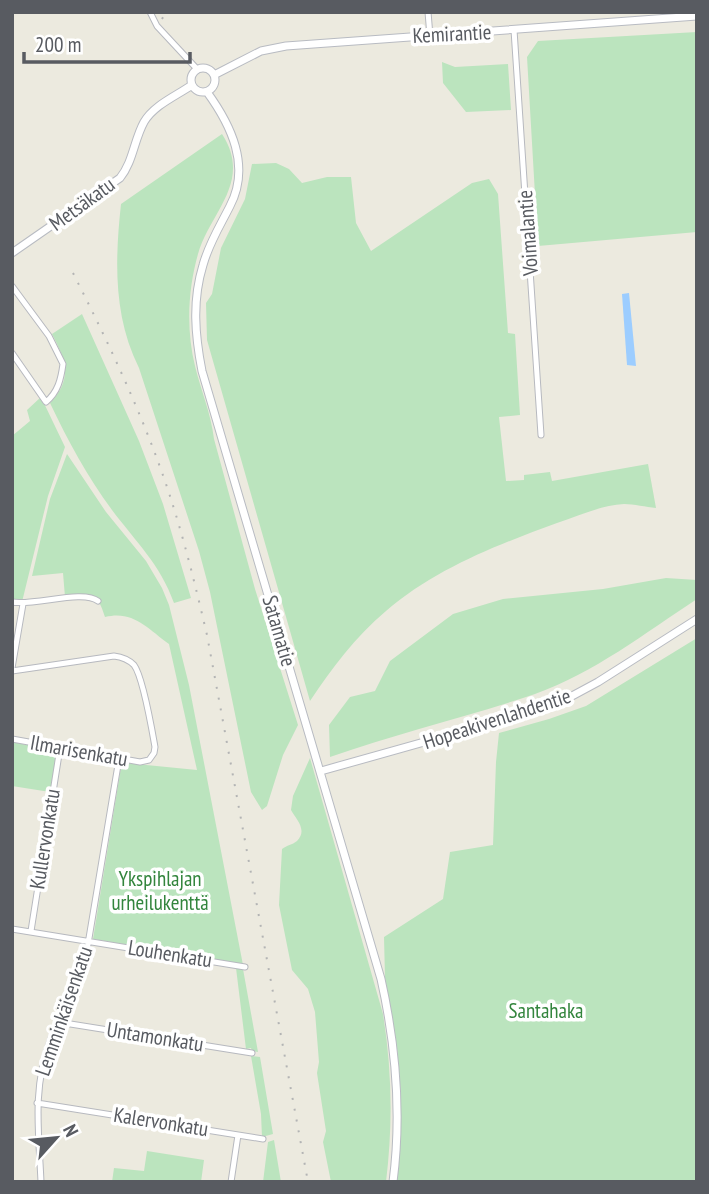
<svg xmlns="http://www.w3.org/2000/svg" width="709" height="1194" font-family="'PT Sans Narrow',sans-serif">
<style>
.green{fill:#bbe4be}
.water{fill:#9ccdff}
.lines{fill:none;stroke-linecap:round;stroke-linejoin:round}
.street-casing{stroke:#b7b9bf;stroke-width:7}
.secondary-casing{stroke:#b8bbc2;stroke-width:9}
.street{stroke:#fff;stroke-width:5}
.secondary{stroke:#fff;stroke-width:7}
.rail{stroke:#b3b4b4;stroke-width:2;stroke-dasharray:2 9;stroke-linecap:butt}
.labels{text-anchor:middle;stroke-width:7;stroke-linejoin:round;paint-order:stroke}
.street-label{font-size:21px;fill:#585b61;stroke:#fff}
.park-label{font-size:21px;fill:#33853d;stroke:#fff}
</style>
<rect width="100%" height="100%" fill="#eceadf"/>
<path class="green" d="M697,32V232L538,246L527,57L538,41Z
M442,62L455,67L508,64L511,110L466,112L443,83Z
M222,134C253,182 210,212 198,254C188,289 186,330 195,366C201,391 211,413 214,439L255,589L298,725L283,755L267,806L262,810L251,792L210,592L199,551L139,368C113,316 115,260 121,204Z
M276,163L289,169L302,183L327,177H351L356,223L371,251L472,183L489,179L498,194L508,333L515,334L520,415L499,417L506,481L524,480V475L550,472L552,481L648,464L656,508C646,507 634,504 624,504C601,505 579,516 557,523C497,545 435,569 386,611C355,637 332,668 310,701L207,340L206,303L212,294L221,248L245,199L252,164Z
M82,314L139,441L163,504L191,598L174,603C160,564 136,542 112,510C87,476 68,441 50,403C73,379 66,361 52,334Z
M41,397L65,447L48,496L22,602L12,600V436L30,421L27,410Z
M67,454L106,512L146,561L162,588L169,605L189,685L243,965L93,939L121,767L126,763L197,770L169,644C147,628 133,610 105,617C96,589 91,594 65,597L63,573L32,576L50,499Z
M666,578L697,580V599C645,633 594,673 535,694C467,717 398,733 330,757L329,725L350,697L375,691L390,661L453,614L503,599L603,589Z
M697,638V1182H396L400,1147L401,1095L397,1048L385,978L384,937L443,899L450,852L493,845L496,762L499,733L549,719L586,706Z
M12,742L57,751L50,792L12,786Z
M310,758L383,1014C392,1070 393,1125 386,1182H331L323,1142L326,1131L317,1073L319,1062L315,1012L308,989L292,970L279,905L282,849C287,845 292,845 297,841C308,830 296,819 291,810L293,796Z
M236,968L243,969L258,1052L252,1051L251,1048L246,1049Z
M251,1056L260,1057L273,1134L262,1137L261,1114Z
M274,1140L281,1182H263L268,1142Z
M147,1151L204,1160L201,1182H112L114,1168L144,1171Z"/>
<path class="water" d="M629,293L636,366L627,365L622,294Z"/>
<g class="lines">
<g class="street-casing">
<path id="street" d="M150,12L157,26L197,69
M428,12L430,36
M514,30L541,435
M12,286L49,336L63,364C61,379 58,392 46,402L12,353
M12,602C35,606 83,589 98,601
M12,668L23,604
M12,671L114,656C122,657 129,660 134,665C143,677 152,730 155,747L154,753L149,760L140,762L12,739
M12,929L245,967
M31,931L60,748
M58,1022L252,1053
M37,1103L263,1139
M41,1182C39,1134 32,1088 50,1041C61,1012 78,986 86,956L119,759
M231,1182L238,1135"/>
</g>
<g class="secondary-casing">
<path id="secondary" d="M191 80a12 12 0 1 1 24 0a12 12 0 1 1-24 0Z
M214,75L261,51L286,46L697,16
M207,92C231,125 251,166 230,206C220,226 209,243 203,265C192,301 195,335 202,371L381,979C396,1046 402,1113 393,1182
M12,253L120,178C133,162 134,140 144,122C154,105 176,96 192,85
M321,771L506,719L572,696L598,682L697,619"/>
</g>
<use href="#street" class="street"/>
<use href="#secondary" class="secondary"/>
<path class="rail" d="M162,19L166,12
M73,273C108,342 141,411 166,484C183,534 195,584 207,635L308,1182"/>
</g>
<g class="labels">
<g class="street-label">
<text transform="translate(452 34) rotate(-3)" y="7">Kemirantie</text>
<text transform="translate(82 204) rotate(-36)" y="7">Metsäkatu</text>
<text transform="translate(528 233) rotate(-94)" y="7">Voimalantie</text>
<text transform="translate(279 631) rotate(74)" y="7">Satamatie</text>
<text transform="translate(497 719) rotate(-18)" y="7">Hopeakivenlahdentie</text>
<text transform="translate(79 751) rotate(10)" y="7">Ilmarisenkatu</text>
<text transform="translate(45 839) rotate(-81)" y="7">Kullervonkatu</text>
<text transform="translate(170 954) rotate(9)" y="7">Louhenkatu</text>
<text transform="translate(64 1011) rotate(-71)" y="7">Lemminkäisenkatu</text>
<text transform="translate(155 1037) rotate(9)" y="7">Untamonkatu</text>
<text transform="translate(161 1122) rotate(9)" y="7">Kalervonkatu</text>
</g>
<g class="park-label">
<text x="160" y="886">Ykspihlajan<tspan x="160" dy="24">urheilukenttä</tspan></text>
<text x="546" y="1018">Santahaka</text>
</g>
</g>
<rect width="709" height="1194" fill="none" stroke="#585b61" stroke-width="28"/>
<g transform="translate(56 1138) rotate(63)" stroke="#ffffff" stroke-width="5" paint-order="stroke">
<path d="M0-5L12 26L0 18L-12 26Z" fill="#585b61"/>
<text y="-10" font-size="19" font-weight="bold" text-anchor="middle" fill="#585b61">N</text>
</g>
<path d="M24 52v10h166v-10" fill="none" stroke="#585b61" stroke-width="3.5"/>
<text x="35" y="52" font-size="21" fill="#585b61" stroke="#ffffff" stroke-width="5" paint-order="stroke">200 m</text>
</svg>
